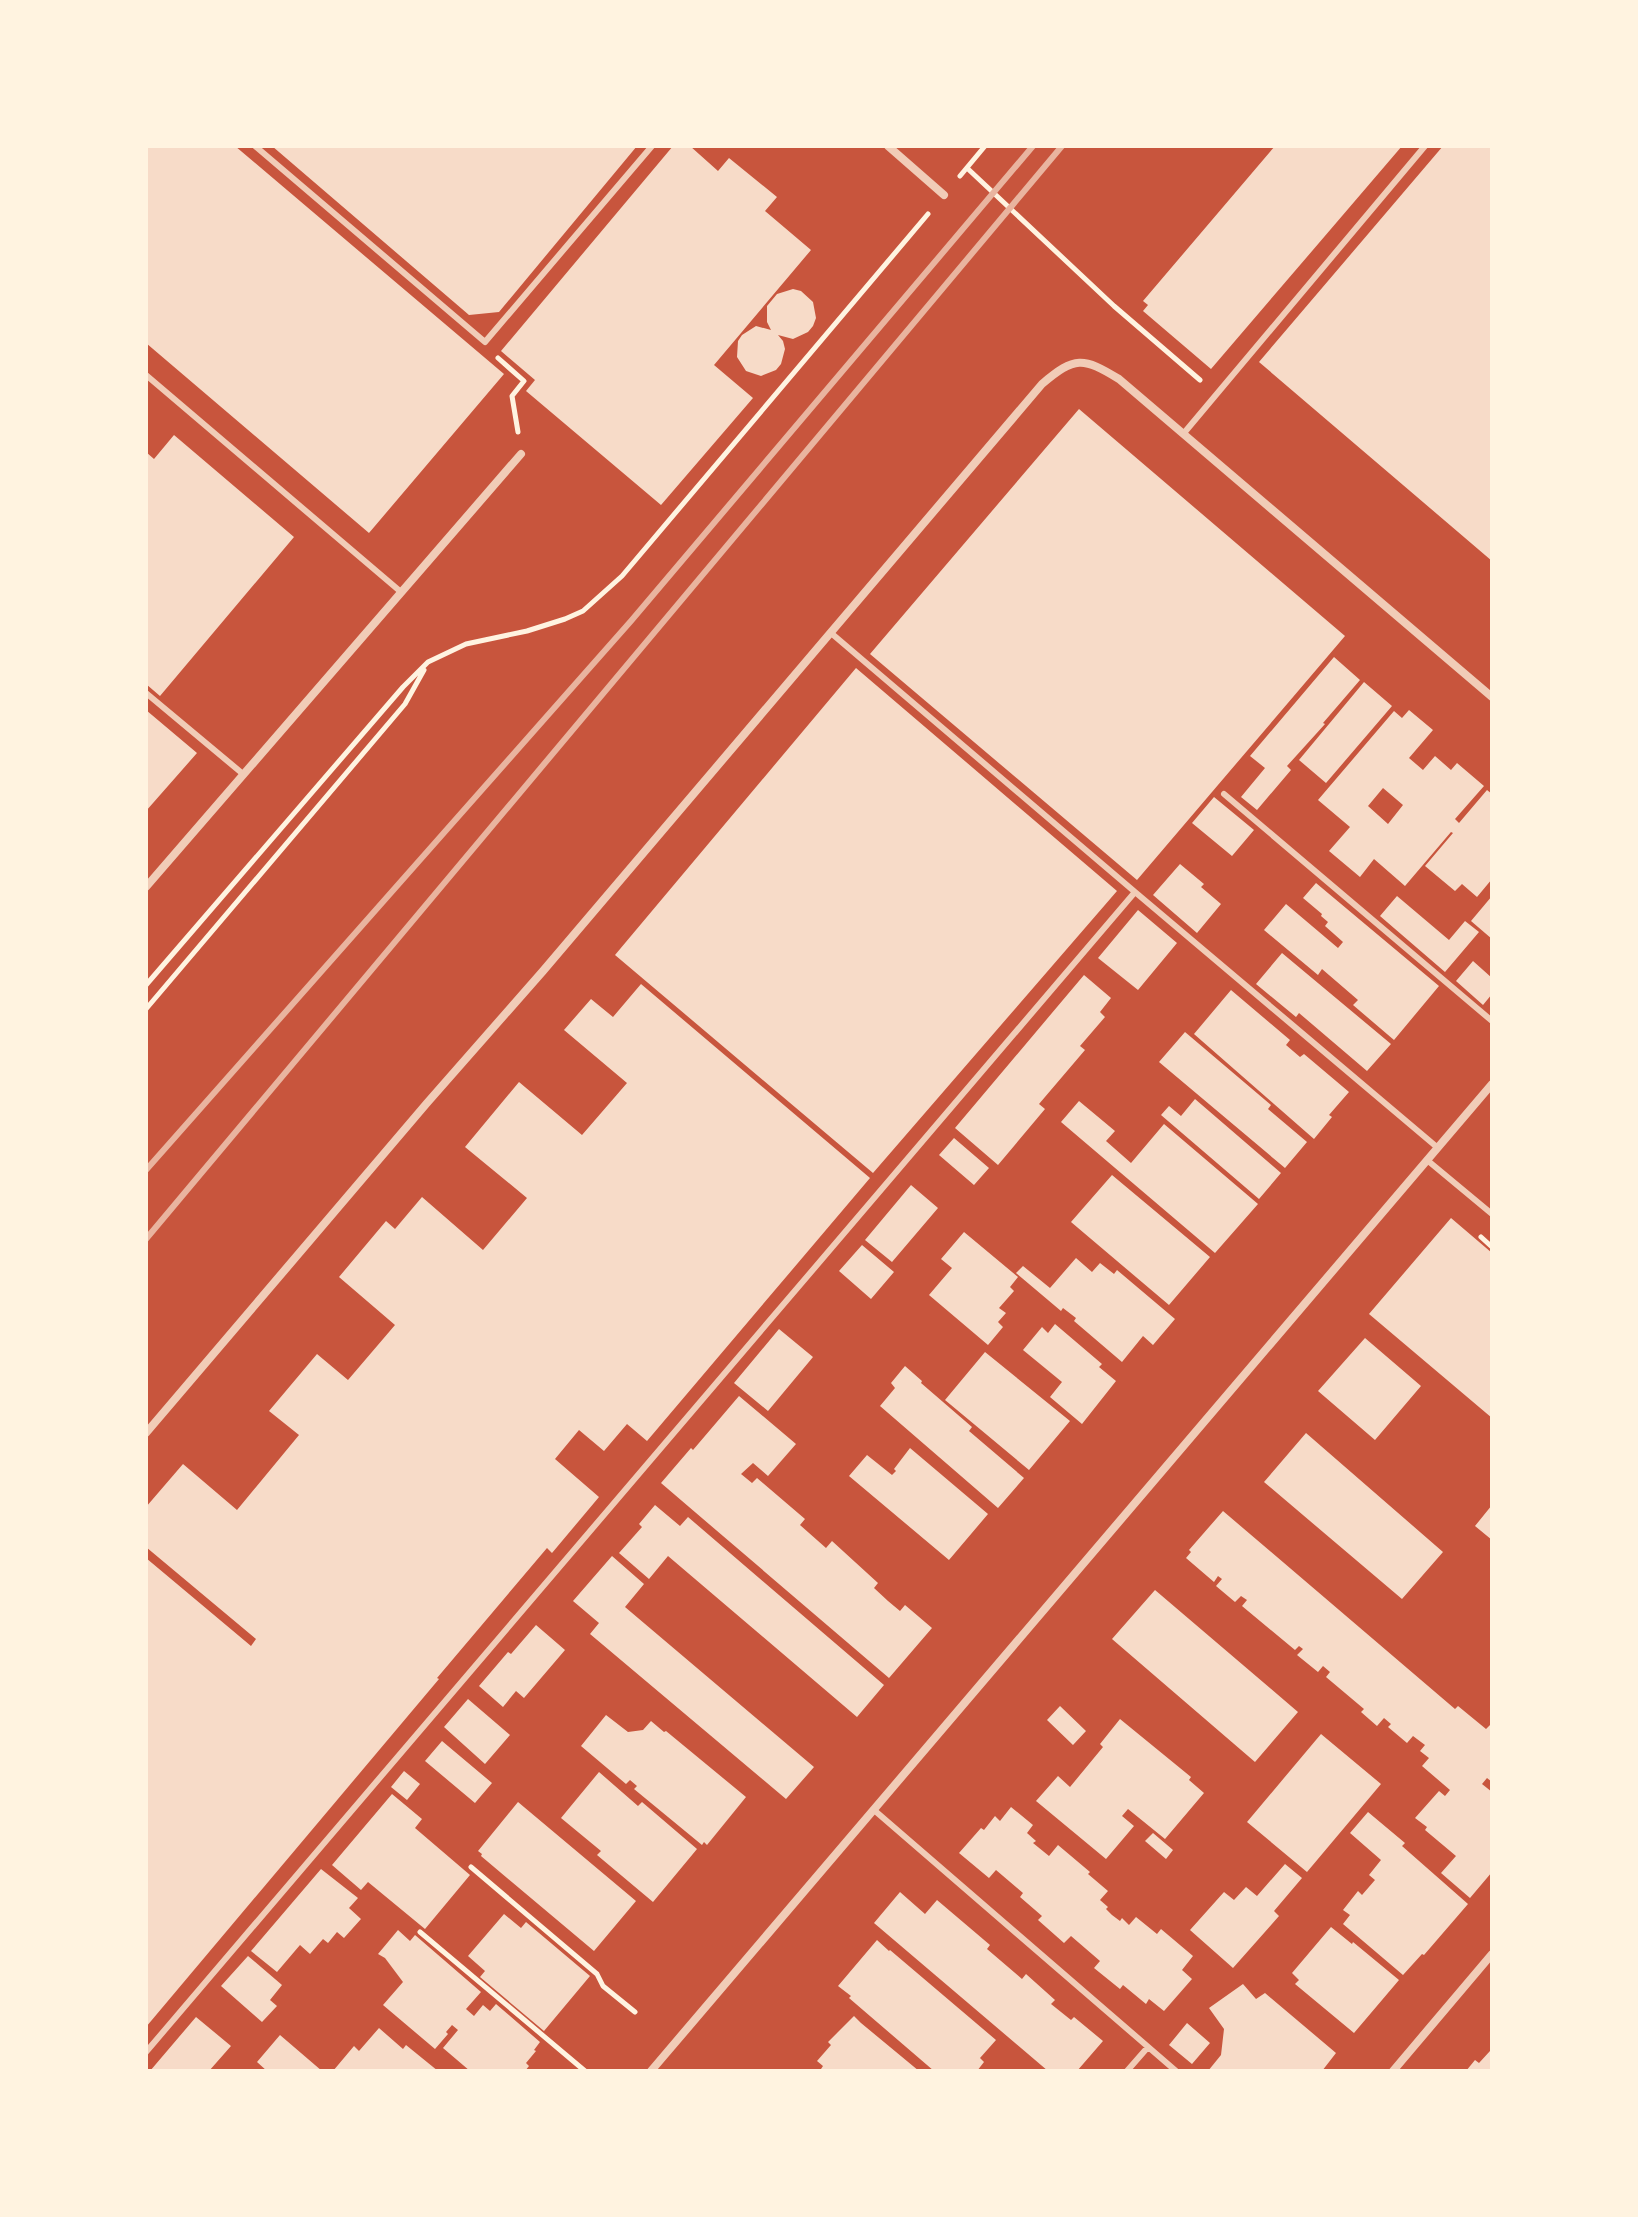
<svg xmlns="http://www.w3.org/2000/svg" width="1638" height="2217" font-family="'DejaVu Sans',sans-serif">
<style>
.building{fill:#f7dbc8;fill-rule:evenodd}
.lines{fill:none;stroke-linecap:round;stroke-linejoin:round}
.path{stroke:#fff3e0;stroke-width:5}
.service{stroke:#f1ccb7;stroke-width:6}
.minor{stroke:#f1ccb7;stroke-width:8}
.rail{stroke:#e9b49f;stroke-width:6}
</style>
<rect width="100%" height="100%" fill="#c8553d"/>
<path class="building" d="M146,146H235L504,374L369,533L146,343Z
M272,146H637L499,312L469,315Z
M673,146H690L718,171L729,158L777,197L765,211L811,250L714,365L753,398L661,505L526,391L535,380L501,351Z
M1275,146H1402L1211,369L1143,311L1148,305L1143,301Z
M1443,146H1492V561L1259,362Z
M793,289L801,291L813,302L816,318L813,326L808,332L793,339L778,335L783,341L785,349L781,364L776,370L761,376L746,371L737,357L738,341L742,335L756,326L771,330L767,322V306L777,294Z
M1079,409L1345,636L1137,880L870,654Z
M174,435L294,537L160,696L146,684V452L154,459Z
M1334,657L1360,680L1323,723L1325,724L1287,766L1291,770L1257,810L1241,797L1265,768L1250,756Z
M856,668L1117,891L873,1173L615,955Z
M1364,682L1392,706L1326,783L1299,760Z
M146,710L197,753L146,811Z
M1409,710L1433,730L1409,758L1423,770L1435,756L1451,770L1457,763L1484,786L1455,819L1459,823L1487,790L1492,794V879L1477,897L1462,884L1455,891L1425,866L1453,833L1451,832L1405,886L1374,859L1360,877L1329,851L1350,827L1318,800L1394,711L1402,718ZM1383,788L1403,805L1388,824L1368,806Z
M1214,797L1254,830L1232,856L1192,823Z
M1180,864L1204,884L1201,887L1221,904L1197,933L1153,895Z
M1316,883L1439,986L1394,1040L1353,1005L1358,1000L1322,969L1318,975L1264,930L1286,904L1338,948L1343,942L1325,926L1328,922L1321,916L1322,914L1303,898Z
M1397,896L1449,940L1465,921L1479,932L1445,972L1380,916Z
M1492,896V939L1471,921Z
M1138,910L1177,943L1138,990L1098,958Z
M1282,953L1391,1044L1367,1071L1299,1013L1296,1017L1256,984Z
M1473,961L1492,978V994L1483,1005L1456,981Z
M1084,975L1111,998L1100,1012L1105,1017L1080,1046L1085,1050L1039,1104L1045,1109L998,1165L955,1128Z
M641,984L870,1178L647,1441L627,1424L604,1451L579,1430L555,1459L599,1497L552,1553L547,1548L437,1678L439,1679L146,2027V1558L251,1646L256,1639L146,1547V1507L183,1464L237,1510L299,1435L269,1411L317,1354L348,1380L395,1325L339,1277L386,1221L395,1229L422,1197L483,1250L527,1198L465,1147L519,1082L582,1135L627,1083L564,1030L591,999L613,1017Z
M1231,990L1290,1040L1286,1045L1300,1057L1304,1054L1349,1092L1329,1115L1332,1117L1314,1139L1194,1034Z
M1185,1032L1271,1105L1268,1109L1307,1142L1285,1168L1159,1062Z
M1195,1099L1281,1173L1259,1199L1161,1115L1169,1106L1181,1116Z
M1079,1101L1115,1131L1106,1141L1131,1163L1164,1124L1258,1204L1215,1253L1061,1122Z
M954,1138L989,1168L974,1185L939,1155Z
M1112,1175L1210,1257L1169,1305L1071,1222Z
M911,1185L938,1208L892,1262L865,1240Z
M1451,1218L1492,1253V1418L1369,1314Z
M964,1232L1018,1277L1010,1287L1014,1291L999,1308L1006,1313L998,1322L1003,1327L988,1345L929,1295L952,1268L941,1259Z
M862,1245L894,1272L871,1299L839,1271Z
M1076,1258L1092,1272L1100,1263L1114,1274L1117,1270L1175,1319L1153,1345L1143,1336L1122,1362L1074,1321L1076,1318L1063,1308L1061,1311L1016,1273L1023,1266L1050,1288Z
M1055,1324L1102,1364L1099,1367L1116,1381L1082,1424L1050,1397L1062,1382L1023,1350L1042,1327L1048,1333Z
M779,1329L813,1357L768,1411L734,1383Z
M1365,1338L1421,1386L1375,1440L1318,1391Z
M985,1352L1070,1421L1029,1470L945,1400Z
M905,1366L922,1381L921,1383L972,1427L969,1431L1024,1478L998,1508L880,1406L895,1388L891,1383Z
M739,1396L796,1444L768,1476L753,1463L741,1474L752,1483L757,1478L805,1519L800,1525L826,1548L832,1541L878,1583L874,1588L888,1601L900,1611L905,1605L932,1628L889,1678L661,1483L691,1448L693,1450Z
M1306,1433L1443,1552L1402,1599L1264,1482Z
M910,1448L988,1514L949,1560L849,1476L867,1455L892,1475L896,1471L894,1469Z
M655,1505L680,1526L688,1517L884,1685L857,1717L668,1556L649,1579L619,1553L642,1527L639,1524Z
M1492,1505V1540L1475,1526Z
M1223,1511L1455,1709L1458,1706L1486,1729L1492,1723V1782L1487,1778L1482,1784L1492,1792V1868L1490,1871L1492,1872L1470,1898L1441,1873L1456,1856L1425,1830L1427,1827L1415,1818L1439,1791L1445,1796L1450,1790L1422,1766L1429,1758L1420,1751L1425,1745L1413,1736L1407,1743L1388,1727L1391,1724L1384,1718L1377,1726L1361,1712L1364,1709L1326,1677L1330,1672L1323,1666L1318,1672L1297,1655L1303,1649L1299,1646L1295,1650L1242,1606L1247,1600L1241,1596L1235,1602L1216,1586L1222,1579L1218,1576L1214,1582L1186,1558L1191,1552L1189,1550Z
M612,1556L644,1584L625,1607L814,1767L786,1799L590,1634L599,1623L573,1601Z
M1155,1590L1298,1712L1255,1762L1112,1639Z
M536,1625L565,1650L524,1698L516,1691L503,1707L479,1686L508,1652L511,1654Z
M468,1699L510,1735L485,1764L444,1727Z
M1060,1706L1086,1731L1073,1745L1047,1720Z
M606,1715L628,1732L643,1730L651,1721L664,1732L666,1731L746,1797L707,1845L704,1842L702,1845L634,1789L637,1786L630,1780L626,1784L581,1746Z
M1120,1719L1191,1777L1189,1780L1204,1793L1165,1839L1128,1809L1122,1816L1134,1826L1106,1859L1036,1801L1058,1776L1070,1787L1103,1747L1100,1744Z
M1321,1734L1381,1784L1307,1872L1247,1822Z
M442,1741L492,1783L475,1803L425,1761Z
M404,1771L420,1784L407,1800L391,1787Z
M599,1772L638,1806L642,1802L697,1849L653,1902L597,1855L601,1851L561,1818Z
M392,1794L422,1819L415,1828L470,1875L425,1929L368,1882L361,1890L332,1865Z
M518,1802L636,1901L594,1951L481,1856L482,1854L478,1851Z
M1011,1807L1033,1825L1027,1833L1036,1841L1033,1843L1049,1856L1058,1845L1090,1872L1088,1874L1108,1891L1100,1900L1108,1907L1106,1909L1112,1915L1120,1921L1122,1918L1129,1925L1136,1917L1157,1934L1161,1929L1193,1956L1182,1970L1192,1979L1164,2011L1149,1999L1146,2004L1123,1985L1120,1989L1094,1968L1100,1961L1071,1936L1064,1943L1038,1920L1042,1916L1020,1897L1023,1893L996,1870L989,1878L959,1853L981,1828L984,1830L995,1816L1000,1821Z
M1368,1812L1405,1843L1402,1846L1468,1904L1424,1955L1422,1954L1403,1975L1343,1924L1350,1915L1343,1910L1358,1891L1362,1895L1375,1880L1369,1875L1381,1860L1350,1833Z
M1153,1833L1173,1850L1166,1859L1145,1841Z
M1285,1864L1302,1878L1274,1911L1279,1916L1233,1968L1190,1930L1224,1892L1234,1900L1246,1887L1257,1896Z
M321,1869L358,1898L349,1908L361,1919L344,1938L337,1932L328,1943L323,1939L310,1954L300,1945L277,1972L251,1951Z
M900,1892L925,1914L937,1900L990,1945L987,1949L1022,1979L1026,1974L1055,2000L1051,2004L1071,2020L1074,2017L1103,2041L1077,2071H1048L874,1923Z
M504,1914L521,1928L526,1922L590,1976L544,2031L480,1977L485,1971L468,1956Z
M1331,1927L1352,1944L1353,1942L1399,1980L1354,2033L1295,1984L1299,1980L1292,1973Z
M398,1930L410,1941L415,1935L481,1992L466,2009L474,2016L483,2005L490,2011L496,2004L540,2042L534,2050L536,2051L526,2063L529,2066L525,2071H470L443,2048L458,2030L452,2025L446,2032L448,2034L435,2049L383,2005L403,1982L385,1958L378,1954Z
M877,1940L889,1951L890,1950L996,2040L980,2058L984,2062L977,2071H934L849,1998L851,1996L838,1986Z
M248,1956L282,1985L270,2000L277,2006L262,2022L221,1986Z
M1243,1984L1256,1999L1265,1993L1336,2053L1322,2071H1208L1221,2055L1224,2029L1209,2008Z
M854,2016L861,2023L919,2071H824L821,2069L823,2066L817,2061L831,2045L828,2042Z
M196,2017L231,2046L209,2071H150Z
M1187,2023L1210,2043L1192,2064L1169,2045Z
M379,2028L403,2049L406,2045L438,2071H333L354,2046L359,2051Z
M280,2035L322,2071H267L257,2062Z
M1490,2051L1492,2053V2071H1466L1475,2060L1479,2063Z"/>
<g class="lines">
<path class="path" d="M967,168L1114,306L1200,380
M960,176L985,146
M498,358L524,381L512,396L518,432
M146,985L403,687L428,662L466,644L527,631L565,619L583,611L622,576L928,214
M146,1009L405,704L424,670
M1481,1237L1492,1247
M471,1867L597,1974L603,1986L635,2012
M420,1932L585,2071"/>
<path class="service" d="M255,146L485,342L652,146
M146,375L401,592
M1184,433L1425,146
M831,633L1135,892
M146,693L243,774
M1224,794L1492,1021
M1427,1160L1492,1214
M874,1810L1176,2071
M146,2052L1135,892L1438,1148
M1127,2071L1148,2047"/>
<path class="minor" d="M888,146L944,195
M146,887L521,454
M146,1433L427,1103L543,971L1042,384C1075,356 1083,357 1119,379L1492,697
M651,2071L1492,1084
M1393,2071L1492,1954"/>
<path class="rail" d="M146,1170L631,621L1033,146
M146,1239L1062,146"/>
</g>
<rect width="1638" height="2217" fill="none" stroke="#fff3e0" stroke-width="296"/>
</svg>
